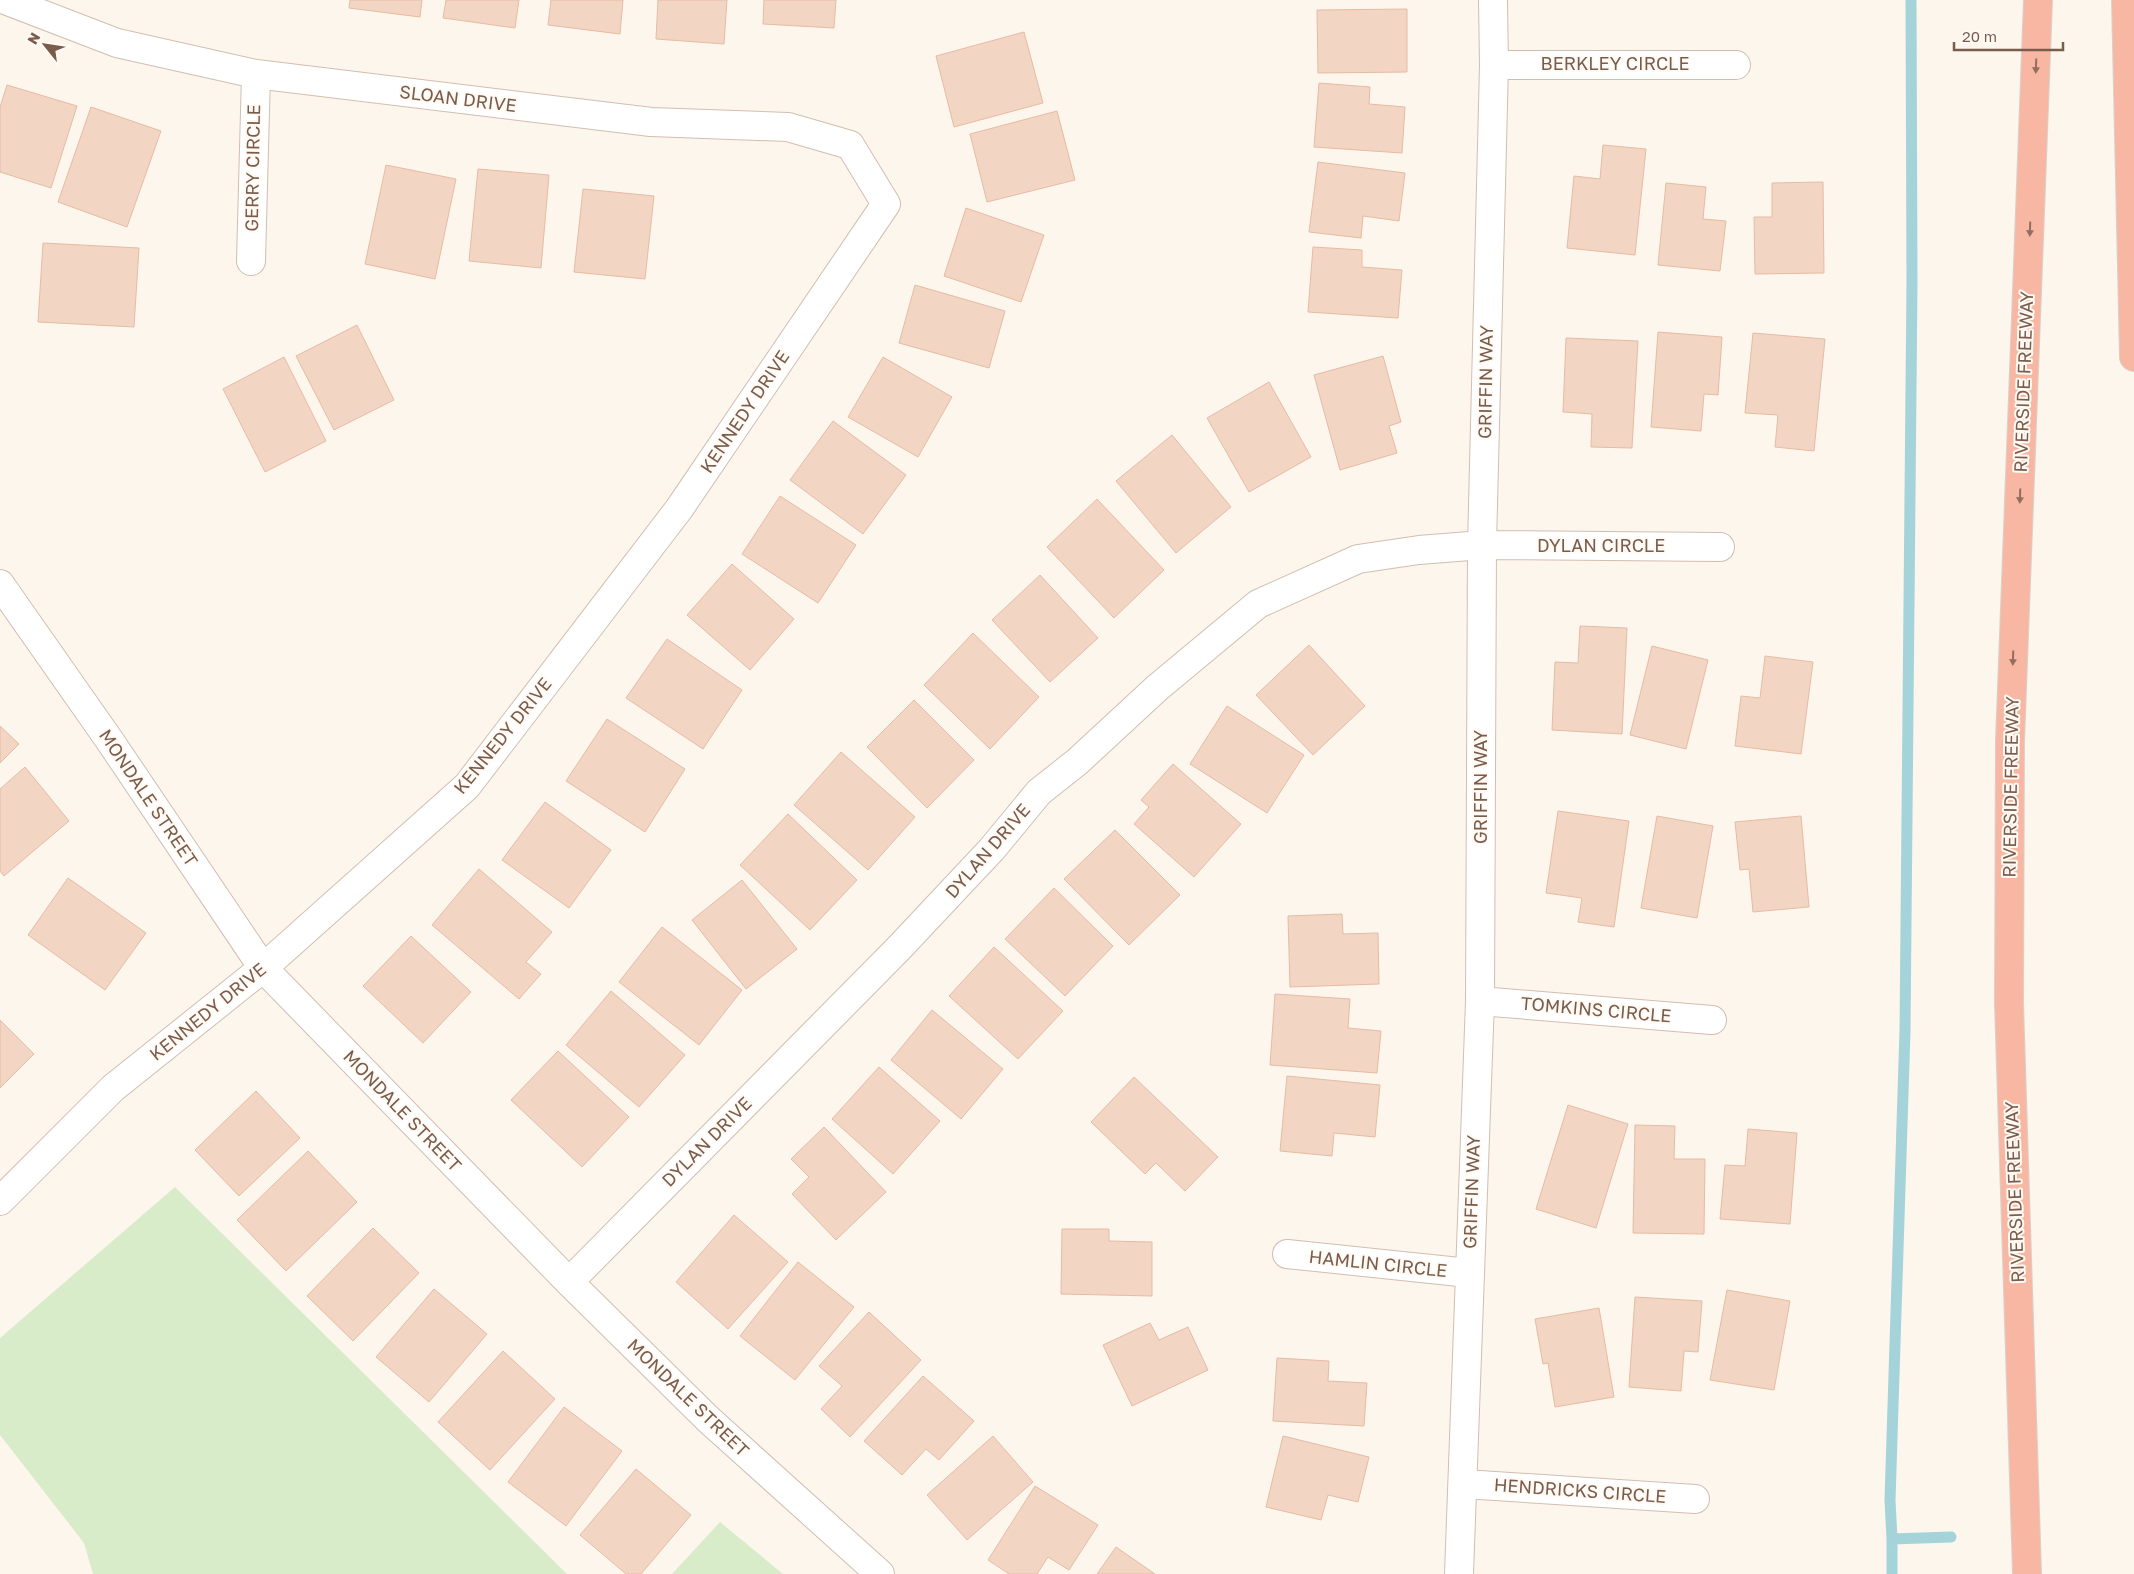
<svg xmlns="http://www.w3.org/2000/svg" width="2134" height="1574" font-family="'Golos Text',sans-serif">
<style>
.green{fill:#d8ecc9}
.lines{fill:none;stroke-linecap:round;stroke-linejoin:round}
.stream{stroke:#a5d3da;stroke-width:11}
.building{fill:#f3d5c3;stroke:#e6bba3}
.minor-casing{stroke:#d1beb0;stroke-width:30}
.highway-casing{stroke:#dad1cd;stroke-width:30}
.minor{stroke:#fff;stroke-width:28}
.highway{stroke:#f7b7a3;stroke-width:28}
.oneway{fill:#936e5e}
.labels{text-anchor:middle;stroke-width:4;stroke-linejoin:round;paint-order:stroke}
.street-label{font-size:18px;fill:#7a5c4d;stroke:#fffaf3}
</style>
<rect width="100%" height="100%" fill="#fdf6ec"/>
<path class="green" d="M175,1187L567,1574H93L84,1543L0,1435V1338Z
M720,1522L783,1574H672Z"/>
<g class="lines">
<path class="stream" d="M1911,0L1912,282L1905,1031L1890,1500L1892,1539L1951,1537
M1892,1539V1574"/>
</g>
<path class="building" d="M350,0H422L420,17L349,8Z
M446,0H519L515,28L443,18Z
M551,0H623L620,34L548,25Z
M658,0H727L724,44L656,39Z
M764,0H836L834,28L763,24Z
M1407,9V72L1318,73L1317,10Z
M1024,32L1043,103L954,127L936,56Z
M1319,83L1370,87L1369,104L1405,107L1402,153L1314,147Z
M7,85L77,106L51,188L0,172V107Z
M91,107L161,131L127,227L58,202Z
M1057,111L1075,180L987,202L970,134Z
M1603,145L1646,149L1635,255L1567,248L1574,176L1600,179Z
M1318,162L1405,173L1399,221L1363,216L1361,238L1309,232Z
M386,165L456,179L435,279L365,264Z
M478,169L549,175L541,268L469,261Z
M1823,182L1824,273L1755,274L1754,217H1772V183Z
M1666,183L1706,187L1703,219L1726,221L1720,271L1658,265Z
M583,189L654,196L645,279L574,272Z
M966,208L1044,235L1021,302L944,276Z
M43,243L139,248L134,327L38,322Z
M1313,247L1362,250V267L1402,270L1398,318L1308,312Z
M915,285L1005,311L989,368L899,343Z
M357,325L394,400L334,430L296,356Z
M1658,332L1722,337L1718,395L1704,394L1701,431L1651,427Z
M1753,333L1825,339L1814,451L1775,447L1778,415L1745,413Z
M1566,338L1638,341L1632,448L1591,447L1592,414L1563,412Z
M1383,356L1401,422L1389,426L1397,453L1340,470L1314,375Z
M284,357L326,441L265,472L223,389Z
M883,357L952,397L918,457L848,417Z
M1269,382L1311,457L1249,492L1207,418Z
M833,421L906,475L863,534L790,480Z
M1172,435L1231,507L1176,553L1116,481Z
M780,496L856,545L818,603L742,554Z
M1097,499L1164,570L1114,618L1047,547Z
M732,564L794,619L750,670L687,615Z
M1040,575L1098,638L1050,682L992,620Z
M1580,626L1627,628L1622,734L1552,730L1555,662L1578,663Z
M973,633L1039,697L990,749L924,685Z
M667,639L742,690L703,749L626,698Z
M1309,645L1365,706L1313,755L1256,695Z
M1652,646L1708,660L1686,749L1630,735Z
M1765,656L1813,662L1801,754L1735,746L1741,696L1760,698Z
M914,700L974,760L927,808L867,747Z
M1227,706L1304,755L1267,813L1190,764Z
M607,719L685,769L645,832L566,781Z
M0,726L19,744L0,763Z
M841,752L915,817L868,870L794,805Z
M1173,764L1241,824L1194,877L1134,824L1149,807L1141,800Z
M25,767L69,821L4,876L0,871V789Z
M545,802L611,850L569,908L502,860Z
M1558,811L1629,821L1614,927L1578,922L1582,898L1546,893Z
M788,814L857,880L810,930L740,865Z
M1657,816L1713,826L1697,918L1641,908Z
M1801,816L1809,907L1753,912L1749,869L1740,870L1735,822Z
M1115,830L1180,895L1129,945L1064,879Z
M479,869L552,932L526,962L541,974L519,999L432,925Z
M68,878L146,933L105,990L28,935Z
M742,880L797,949L746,989L692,920Z
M1054,888L1113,946L1065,996L1005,939Z
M1342,914L1343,934L1378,933L1379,984L1290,987L1288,916Z
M662,927L742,990L699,1045L619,982Z
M411,936L471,992L423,1043L363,986Z
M994,947L1063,1011L1018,1059L949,996Z
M611,991L685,1055L639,1107L566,1045Z
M1275,994L1350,999L1348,1028L1381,1031L1377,1073L1270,1065Z
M932,1010L1003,1069L961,1119L891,1060Z
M0,1020L34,1054L0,1088Z
M558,1051L629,1117L582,1167L511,1100Z
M879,1067L940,1121L893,1174L832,1119Z
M1287,1076L1380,1085L1375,1137L1334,1133L1332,1156L1280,1151Z
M1134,1077L1218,1157L1185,1191L1156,1163L1145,1174L1091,1122Z
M256,1091L300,1138L239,1196L195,1150Z
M1568,1105L1628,1124L1596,1228L1536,1209Z
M1635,1125L1675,1126L1674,1159H1705L1704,1234L1633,1233Z
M824,1127L886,1192L836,1240L792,1194L809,1177L791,1159Z
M1748,1129L1797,1133L1790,1224L1720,1219L1725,1165L1745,1166Z
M308,1151L357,1202L286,1271L237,1220Z
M734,1215L788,1262L728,1329L676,1282Z
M373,1228L419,1273L353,1341L307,1296Z
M1062,1229H1109V1241L1152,1242V1296L1061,1294Z
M798,1262L854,1307L795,1380L740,1336Z
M434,1289L487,1334L429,1402L376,1357Z
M1727,1290L1790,1301L1774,1390L1710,1380Z
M1635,1297L1702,1301L1698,1352L1684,1351L1681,1391L1629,1387Z
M1599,1308L1614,1397L1555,1407L1548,1363L1543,1364L1535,1319Z
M869,1312L921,1360L850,1437L821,1409L842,1386L819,1366Z
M1150,1323L1159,1340L1188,1327L1208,1370L1132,1406L1103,1345Z
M503,1351L555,1399L490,1470L438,1422Z
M1277,1358L1329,1361L1328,1381L1367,1383L1364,1426L1273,1421Z
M923,1376L974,1421L939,1460L926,1449L902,1475L864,1441Z
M564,1407L622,1451L566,1526L508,1482Z
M993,1436L1033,1482L967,1540L927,1495Z
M1283,1436L1369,1457L1358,1502L1328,1495L1321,1520L1266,1507Z
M636,1469L691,1515L641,1574H626L580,1535Z
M1035,1486L1098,1525L1069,1570L1048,1557L1037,1574H1009L988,1560Z
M1116,1547L1155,1574H1097Z"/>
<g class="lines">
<g class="minor-casing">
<path id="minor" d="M1494,65H1736
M251,261L256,74
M0,584L110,741L263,968L569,1282L709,1420L880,1574
M1480,1001L1712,1020
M0,1201L113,1088L263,968L467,786L679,509L886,204L850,145L788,127L651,122L256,74L117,43L5,0
M1287,1254L1469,1273
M569,1282L899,948L992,849L1039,792L1077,762L1157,688L1258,604L1358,559L1419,550L1482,545L1720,547
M1464,1484L1695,1499
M1459,1574L1480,1001L1482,545L1494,65L1493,0"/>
</g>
<g class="highway-casing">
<path id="highway" d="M2126,0L2134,357
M2027,1574L2009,1003L2010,741L2038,0"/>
</g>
<use href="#minor" class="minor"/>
<use href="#highway" class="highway"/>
</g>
<defs><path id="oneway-solid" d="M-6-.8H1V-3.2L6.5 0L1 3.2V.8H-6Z" transform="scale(1.25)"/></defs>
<g class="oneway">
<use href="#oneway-solid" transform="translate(2036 66) rotate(92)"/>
<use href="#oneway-solid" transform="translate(2030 229) rotate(92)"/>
<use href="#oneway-solid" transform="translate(2020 496) rotate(92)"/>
<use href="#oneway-solid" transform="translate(2013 658) rotate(92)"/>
</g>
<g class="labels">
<g class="street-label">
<text x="1615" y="70">BERKLEY CIRCLE</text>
<text transform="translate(458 99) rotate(7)" y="6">SLOAN DRIVE</text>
<text transform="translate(253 168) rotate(-89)" y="6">GERRY CIRCLE</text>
<text transform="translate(1486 382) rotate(-89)" y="6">GRIFFIN WAY</text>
<text transform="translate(2024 382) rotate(-88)" y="6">RIVERSIDE FREEWAY</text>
<text transform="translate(745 412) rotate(-56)" y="6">KENNEDY DRIVE</text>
<text x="1601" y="552">DYLAN CIRCLE</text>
<text transform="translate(503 736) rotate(-51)" y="6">KENNEDY DRIVE</text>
<text transform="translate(1481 787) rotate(-90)" y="6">GRIFFIN WAY</text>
<text transform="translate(2011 787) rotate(-89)" y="6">RIVERSIDE FREEWAY</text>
<text transform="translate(148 798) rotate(56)" y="6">MONDALE STREET</text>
<text transform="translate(988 851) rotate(-49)" y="6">DYLAN DRIVE</text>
<text transform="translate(1596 1010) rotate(5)" y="6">TOMKINS CIRCLE</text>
<text transform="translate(208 1012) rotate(-39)" y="6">KENNEDY DRIVE</text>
<text transform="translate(402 1111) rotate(46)" y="6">MONDALE STREET</text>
<text transform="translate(707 1142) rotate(-45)" y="6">DYLAN DRIVE</text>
<text transform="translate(1472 1192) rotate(-88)" y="6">GRIFFIN WAY</text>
<text transform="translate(2015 1192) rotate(-92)" y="6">RIVERSIDE FREEWAY</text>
<text transform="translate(1378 1264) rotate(6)" y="6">HAMLIN CIRCLE</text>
<text transform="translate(688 1398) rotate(44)" y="6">MONDALE STREET</text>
<text transform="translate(1580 1491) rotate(4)" y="6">HENDRICKS CIRCLE</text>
</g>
</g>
<g transform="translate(45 45) rotate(300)" stroke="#fffaf3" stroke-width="4" paint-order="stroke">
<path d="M0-4L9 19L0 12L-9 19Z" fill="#7a5c4d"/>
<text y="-8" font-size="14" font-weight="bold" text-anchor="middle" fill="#7a5c4d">N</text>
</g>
<path d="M1954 42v8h109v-8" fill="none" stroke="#7a5c4d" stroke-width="2.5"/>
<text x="1962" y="42" font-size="15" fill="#7a5c4d" stroke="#fffaf3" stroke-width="4" paint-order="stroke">20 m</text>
</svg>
